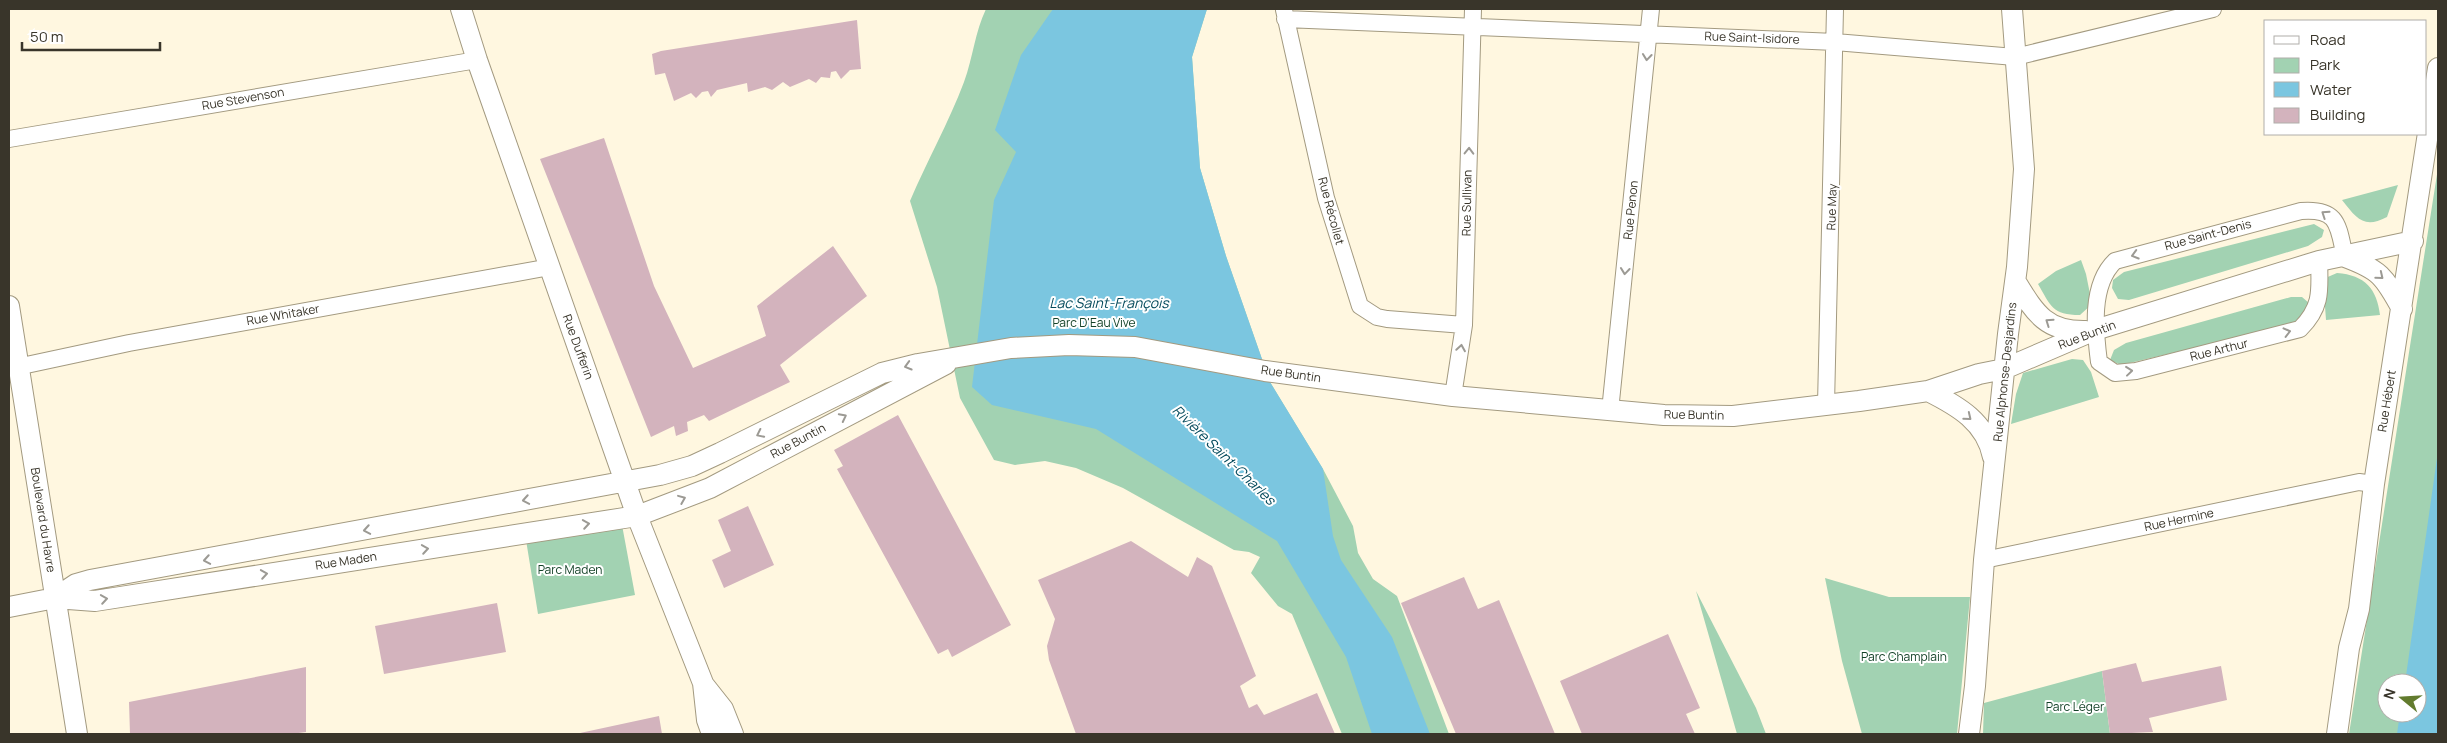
<svg xmlns="http://www.w3.org/2000/svg" width="2447" height="743" font-family="Manrope,sans-serif">
<style>
.green{fill:#a2d2b2;fill-rule:evenodd}
.water{fill:#7bc6e0}
.building{fill:#d3b3bd}
.lines{fill:none;stroke-linecap:round;stroke-linejoin:round}
.minor-casing{stroke:#a39a80;stroke-width:18}
.tertiary-casing{stroke:#a39a80;stroke-width:22}
.minor{stroke:#fff;stroke-width:16}
.tertiary{stroke:#fff;stroke-width:20}
.oneway{stroke:#9c9a94}
.labels{text-anchor:middle;stroke-width:4;stroke-linejoin:round;paint-order:stroke}
.street-label{font-size:12px;fill:#39352a;stroke:#fff}
.park-label{font-size:12px;fill:#144228;stroke:#fff}
.water-label{font-size:14px;font-style:italic;fill:#044a5c;stroke:#fff}
</style>
<rect width="100%" height="100%" fill="#fff7e0"/>
<path class="green" d="M986,9H1207L1192,57L1200,168L1226,256L1270,382L1323,469L1353,526L1358,553L1373,579L1397,596L1449,734H1342L1292,614L1278,606L1251,573L1260,557L1249,552L1234,550L1123,488L1076,468L1045,461L1015,465L994,460L960,398L937,287L910,201C927,161 949,122 964,82C973,57 975,32 986,9Z
M2438,168V734H2349ZM2387,683H2417V713H2387Z
M2398,185L2387,217C2364,229 2357,219 2342,200Z
M2314,224L2324,230L2322,237L2308,246L2129,300L2118,299L2112,288L2113,280L2124,272Z
M2081,260L2086,274L2092,304L2080,315C2052,315 2051,306 2038,284L2056,271Z
M2337,273C2365,275 2377,289 2380,315L2326,320L2323,279Z
M2291,297H2302L2309,303L2308,314L2291,325L2121,365L2110,360L2114,350L2126,343Z
M2072,359L2083,360L2091,372L2099,397L2011,424L2016,394L2023,373Z
M622,525L635,595L538,614L526,540Z
M1825,578L1889,597H1970L1957,734H1862L1842,661Z
M1696,591L1756,708L1766,734H1737Z
M2102,671L2110,734H1983L1984,703Z"/>
<path class="water" d="M1053,9H1207L1192,57L1200,168L1226,256L1270,382L1323,469L1333,536L1341,560L1392,637L1430,734H1372L1346,657L1277,541L1096,429L992,405L972,387L994,200L1016,152L995,130L1021,55Z
M2438,451V734H2397L2400,713H2417V683H2405Z"/>
<path class="building" d="M857,20L861,69L850,70L841,79L836,71L831,72L830,78L821,77L816,83L809,79L790,87L783,82L772,90L765,87L748,92L747,83L717,90L711,97L708,91L702,92L696,98L691,93L674,101L665,73L655,75L652,54L661,51Z
M604,138L654,286L693,368L766,336L757,306L833,246L867,296L780,365L790,382L709,421L704,415L687,422L688,431L676,436L674,426L651,437L540,159Z
M898,415L1011,625L952,657L948,649L938,654L837,469L843,466L834,450Z
M748,506L774,565L724,588L712,560L731,551L718,520Z
M1131,541L1188,577L1197,557L1212,566L1256,676L1240,686L1249,708L1257,704L1264,715L1317,693L1335,734H1076L1049,660L1047,646L1055,619L1038,580Z
M1464,577L1478,609L1499,600L1555,734H1456L1401,603Z
M497,603L506,652L384,674L375,626Z
M1668,634L1700,708L1686,714L1695,734H1582L1560,681Z
M2136,663L2142,682L2221,666L2227,700L2149,718L2153,732L2110,734L2102,671Z
M306,667V732L291,734H130L129,702Z
M659,716L662,734H580V733Z"/>
<g class="lines">
<g class="minor-casing">
<path id="minor" d="M1284,10L1326,198L1360,306L1377,317L1387,319L1464,325
M1285,19L1835,42L2015,57L2213,9
M9,139L477,60
M2319,261C2320,291 2322,307 2300,329L2136,371L2115,373L2099,362C2095,331 2090,285 2115,261L2301,211C2339,208 2338,226 2345,257
M17,367L129,343L550,267
M1453,396L1464,325L1473,9
M1826,405L1835,9
M1610,411L1651,9
M1984,560L2359,482L2374,484"/>
</g>
<g class="tertiary-casing">
<path id="tertiary" d="M461,9L477,60L637,516L703,683L707,720L712,734
M2345,257C2380,270 2384,276 2402,309
M2016,282C2035,313 2046,332 2086,331
M9,306L77,734
M1928,391C1958,406 1986,422 1993,457
M55,598L76,584L90,580L660,475L692,466L720,453L882,373L918,364L1011,348L1069,345L1135,347L1265,371L1453,396L1664,415L1733,416L1859,401L1928,391L1979,374L2004,369L2095,330L2319,261L2413,241
M9,607L55,598L95,601L637,516L710,488L946,364
M704,685L723,709L733,734
M1969,734L1975,686L1984,560L2008,334L2017,267L2024,169L2012,9
M2337,734L2349,648L2359,609L2374,484L2438,68"/>
</g>
<use href="#minor" class="minor"/>
<use href="#tertiary" class="tertiary"/>
</g>
<defs><path id="oneway-chevron" d="M-2-3.5L2.5 0L-2 3.5" fill="none" stroke-width="1.6" stroke-linecap="round" stroke-linejoin="round" transform="scale(1.25)"/></defs>
<g class="oneway">
<use href="#oneway-chevron" transform="translate(1647 57) rotate(96)"/>
<use href="#oneway-chevron" transform="translate(1469 151) rotate(-89)"/>
<use href="#oneway-chevron" transform="translate(2325 214) rotate(-146)"/>
<use href="#oneway-chevron" transform="translate(2135 255) rotate(164)"/>
<use href="#oneway-chevron" transform="translate(1625 271) rotate(96)"/>
<use href="#oneway-chevron" transform="translate(2380 276) rotate(39)"/>
<use href="#oneway-chevron" transform="translate(2049 322) rotate(-145)"/>
<use href="#oneway-chevron" transform="translate(2287 332) rotate(-14)"/>
<use href="#oneway-chevron" transform="translate(1461 348) rotate(-81)"/>
<use href="#oneway-chevron" transform="translate(908 366) rotate(164)"/>
<use href="#oneway-chevron" transform="translate(2129 371) rotate(-6)"/>
<use href="#oneway-chevron" transform="translate(843 417) rotate(-27)"/>
<use href="#oneway-chevron" transform="translate(1968 417) rotate(39)"/>
<use href="#oneway-chevron" transform="translate(760 434) rotate(154)"/>
<use href="#oneway-chevron" transform="translate(682 499) rotate(-22)"/>
<use href="#oneway-chevron" transform="translate(526 500) rotate(170)"/>
<use href="#oneway-chevron" transform="translate(586 524) rotate(-9)"/>
<use href="#oneway-chevron" transform="translate(367 530) rotate(170)"/>
<use href="#oneway-chevron" transform="translate(425 549) rotate(-9)"/>
<use href="#oneway-chevron" transform="translate(207 560) rotate(170)"/>
<use href="#oneway-chevron" transform="translate(264 574) rotate(-9)"/>
<use href="#oneway-chevron" transform="translate(104 599) rotate(-9)"/>
</g>
<g class="labels">
<g class="street-label">
<text transform="translate(1752 38) rotate(2)" y="4">Rue Saint-Isidore</text>
<text transform="translate(243 99) rotate(-10)" y="4">Rue Stevenson</text>
<text transform="translate(1467 203) rotate(-89)" y="4">Rue Sullivan</text>
<text transform="translate(1832 207) rotate(-88)" y="4">Rue May</text>
<text transform="translate(1631 210) rotate(-84)" y="4">Rue Penon</text>
<text transform="translate(1331 211) rotate(75)" y="4">Rue Récollet</text>
<text transform="translate(2208 235) rotate(-15)" y="4">Rue Saint-Denis</text>
<text transform="translate(283 315) rotate(-10)" y="4">Rue Whitaker</text>
<text transform="translate(2087 335) rotate(-21)" y="4">Rue Buntin</text>
<text transform="translate(578 347) rotate(70)" y="4">Rue Dufferin</text>
<text transform="translate(2219 350) rotate(-14)" y="4">Rue Arthur</text>
<text transform="translate(2005 372) rotate(-84)" y="4">Rue Alphonse-Desjardins</text>
<text transform="translate(1291 374) rotate(8)" y="4">Rue Buntin</text>
<text transform="translate(2387 401) rotate(-81)" y="4">Rue Hébert</text>
<text transform="translate(1694 415) rotate(1)" y="4">Rue Buntin</text>
<text transform="translate(798 441) rotate(-28)" y="4">Rue Buntin</text>
<text transform="translate(43 520) rotate(81)" y="4">Boulevard du Havre</text>
<text transform="translate(2179 520) rotate(-12)" y="4">Rue Hermine</text>
<text transform="translate(346 561) rotate(-9)" y="4">Rue Maden</text>
</g>
<g class="park-label">
<text x="1094" y="327">Parc D'Eau Vive</text>
<text x="570" y="574">Parc Maden</text>
<text x="1904" y="661">Parc Champlain</text>
<text x="2075" y="711">Parc Léger</text>
</g>
<g class="water-label">
<text x="1109" y="308">Lac Saint-François</text>
<text transform="translate(1224 455) rotate(44)" y="5">Rivière Saint-Charles</text>
</g>
</g>
<rect width="2447" height="743" fill="none" stroke="#39352a" stroke-width="20"/>
<rect x="2264" y="20" width="162" height="115" fill="#ffffff" stroke="#b0aeaa"/>
<rect x="2274" y="36" width="25" height="8" fill="#ffffff" stroke="#b0aeaa"/>
<text x="2310" y="45" font-size="15" fill="#39352a">Road</text>
<rect x="2274" y="58" width="25" height="15" fill="#a2d2b2" stroke="#b0aeaa"/>
<text x="2310" y="70" font-size="15" fill="#39352a">Park</text>
<rect x="2274" y="82" width="25" height="15" fill="#7bc6e0" stroke="#b0aeaa"/>
<text x="2310" y="95" font-size="15" fill="#39352a">Water</text>
<rect x="2274" y="108" width="25" height="15" fill="#d3b3bd" stroke="#b0aeaa"/>
<text x="2310" y="120" font-size="15" fill="#39352a">Building</text>
<g transform="translate(2402 698) rotate(288)"><circle r="24" fill="#ffffff" stroke="#b0aeaa"/>
<path d="M0-4L9 19L0 12L-9 19Z" fill="#627b2e"/>
<text y="-8" font-size="14" font-weight="bold" text-anchor="middle" fill="#39352a">N</text>
</g>
<path d="M22 42v8h138v-8" fill="none" stroke="#39352a" stroke-width="2.5"/>
<text x="30" y="42" font-size="15" fill="#39352a" stroke="#ffffff" stroke-width="4" paint-order="stroke">50 m</text>
</svg>
